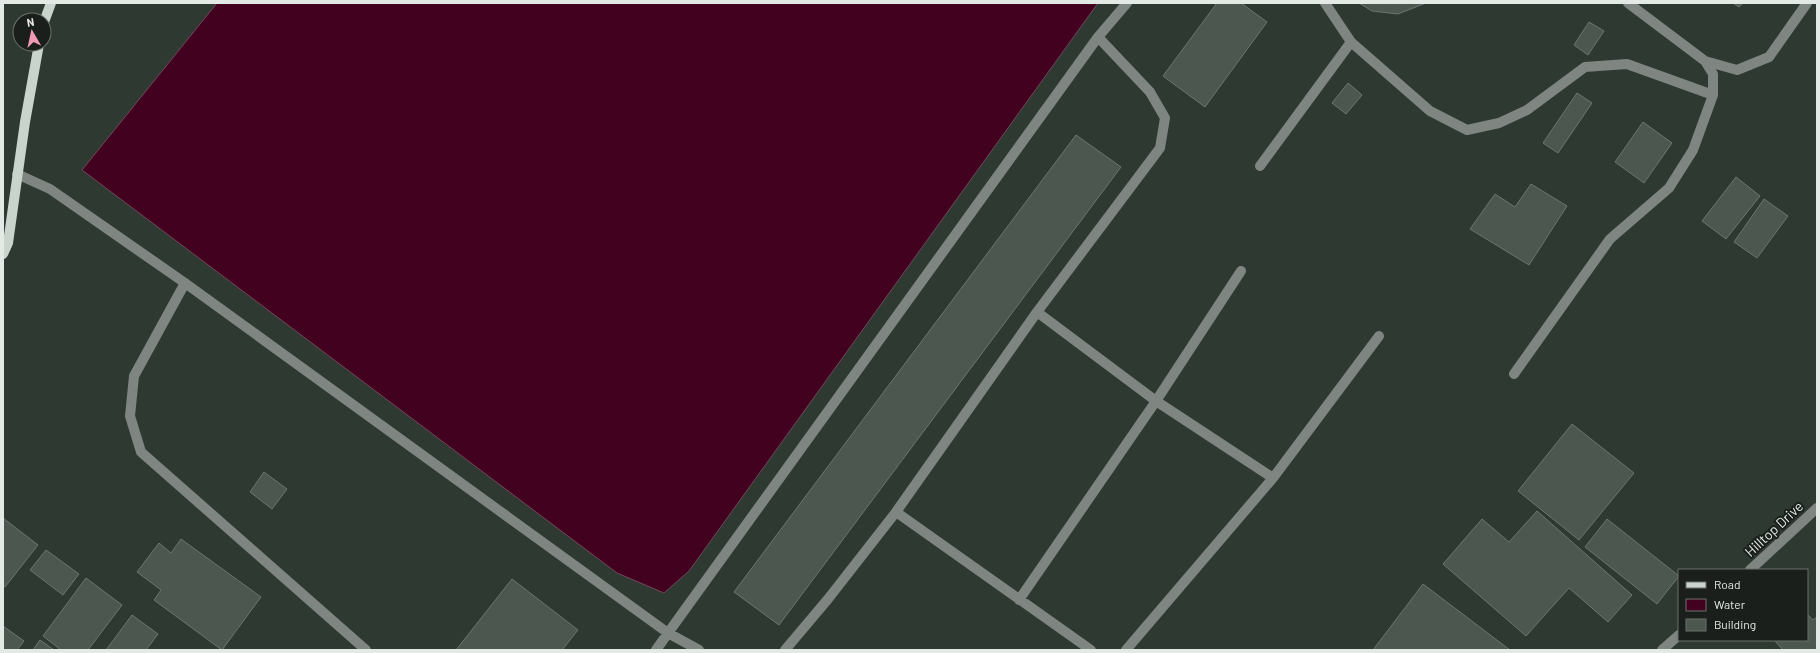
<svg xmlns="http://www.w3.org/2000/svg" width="1820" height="653" font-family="Barlow,sans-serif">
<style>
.water{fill:#42021f;stroke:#72485a}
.building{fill:#4b574f;stroke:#6a776e}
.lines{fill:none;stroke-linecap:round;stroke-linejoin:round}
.minor{stroke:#7f8581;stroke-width:10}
.major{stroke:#c8d4cc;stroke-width:10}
.labels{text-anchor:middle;stroke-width:4;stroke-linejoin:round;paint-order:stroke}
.street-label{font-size:14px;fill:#e3eae5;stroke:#1a1f1b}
</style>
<rect width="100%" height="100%" fill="#2e3932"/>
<path class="water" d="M217,3H1098L689,571L664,593L617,573L82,170Z"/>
<path class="building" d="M1217,3H1241L1267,22L1205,107L1163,76Z
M1359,3H1426L1398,14L1372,11Z
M1733,3H1743L1739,7Z
M1589,22L1604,31L1588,55L1574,45Z
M1348,83L1362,95L1346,114L1332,103Z
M1577,93L1592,103L1558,153L1543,143Z
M1643,122L1672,143L1644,183L1615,162Z
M1076,135L1121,167L779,625L734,592Z
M1736,177L1760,196L1726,239L1702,221Z
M1531,184L1567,206L1529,265L1470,229L1495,194L1515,207Z
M1764,199L1788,216L1757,258L1734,242Z
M1572,424L1634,473L1579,540L1518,491Z
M264,472L287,489L272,509L250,492Z
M1537,511L1632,595L1608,622L1569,588L1526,636L1443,564L1482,519L1509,542Z
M3,518L38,545L5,587L3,585Z
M1607,519L1679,576L1657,604L1585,547Z
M181,539L261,597L222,650L154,600L161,590L137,572L159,543L171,553Z
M46,550L79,574L63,595L30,570Z
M86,578L122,605L88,650H61L43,636Z
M512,579L578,630L562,650H456Z
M1423,584L1510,650H1373Z
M1807,614L1813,620L1817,617V650H1783L1774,640H1807Z
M132,615L158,634L146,650H106Z
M3,626L24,641L17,650H3Z
M40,640L54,650H33Z"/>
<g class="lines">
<path class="minor" d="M1325,3L1351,42L1430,111L1467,130L1499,123L1527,110L1585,67L1627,64L1713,95
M1628,3L1705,61L1737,70L1769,57L1807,3
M1260,166L1351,42
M17,174L50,189L185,283L668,633L1098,37L1127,3
M185,283L134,376L130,416L141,452L366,650
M1037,312L1156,401L1273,478
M1514,374L1610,239L1669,188L1693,150L1713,95V74L1705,61
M896,512L1091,650
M1750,570L1817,508
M1019,600L1156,401L1241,271
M656,650L668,633L699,650
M785,650L828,599L896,512L1037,312L1160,148L1165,118L1150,92L1098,37
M1126,650L1273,478L1379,336
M1662,650L1679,635"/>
<path class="major" d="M44,22L51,3
M3,254L8,243L25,122L39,44"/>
</g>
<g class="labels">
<g class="street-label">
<text transform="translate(1774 529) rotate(-43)" y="5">Hilltop Drive</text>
</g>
</g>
<rect width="1820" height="653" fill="none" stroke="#e3eae5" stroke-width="8"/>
<rect x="1678" y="569" width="130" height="72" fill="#1a1f1b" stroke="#6a706c"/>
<rect x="1686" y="582" width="20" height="6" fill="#c8d4cc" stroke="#6a706c"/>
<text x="1714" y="589" font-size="12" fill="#e3eae5">Road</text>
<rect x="1686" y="599" width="20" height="12" fill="#42021f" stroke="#6a706c"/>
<text x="1714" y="609" font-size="12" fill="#e3eae5">Water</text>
<rect x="1686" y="619" width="20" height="12" fill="#4b574f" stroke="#6a706c"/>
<text x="1714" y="629" font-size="12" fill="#e3eae5">Building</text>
<g transform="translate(32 32) rotate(351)"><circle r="19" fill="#1a1f1b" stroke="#6a706c"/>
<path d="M0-3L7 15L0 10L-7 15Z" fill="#f19ab4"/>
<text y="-6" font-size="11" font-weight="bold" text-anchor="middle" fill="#e3eae5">N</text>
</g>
</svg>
